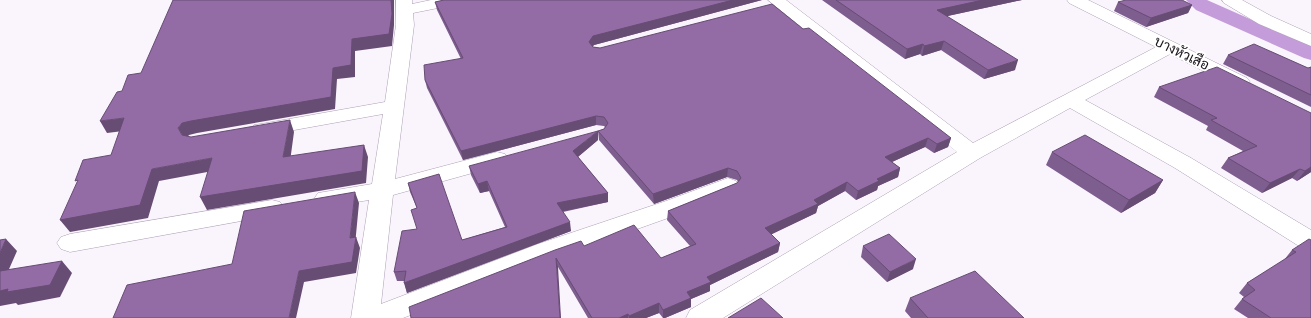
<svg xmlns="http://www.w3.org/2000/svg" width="1311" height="318" font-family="Poppins,Sarabun,sans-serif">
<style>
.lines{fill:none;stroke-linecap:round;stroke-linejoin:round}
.canal{fill:#c49cd9;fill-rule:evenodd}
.minor-casing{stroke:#aea0b6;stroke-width:1}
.minor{fill:#fff;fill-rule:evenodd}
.wall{fill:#7e5d8f}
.shaded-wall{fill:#674c74}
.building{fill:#936ca6;stroke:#674c74}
.labels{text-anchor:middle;stroke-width:4;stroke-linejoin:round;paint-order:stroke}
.street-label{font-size:14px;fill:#19141c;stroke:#fff}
</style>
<rect width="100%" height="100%" fill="#faf4fd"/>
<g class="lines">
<path class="canal" d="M1186,0H1207L1311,46V60L1304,58L1196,10Z"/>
<g class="minor-casing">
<path id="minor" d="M396,0H412V4L431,0H465L463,3L413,13L414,25L395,179L497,152L505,154L508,159L505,164L393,195L381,304L538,244L666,201L720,181L728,178L736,181L739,186L736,191L682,213L556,258L403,318H351L369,200L326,207L318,205L314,199L318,193L372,184L383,114L261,136L254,135L251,130L254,125L261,124L385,102L396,25Z
M768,0H786L973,143L1156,47L1069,3L1067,0H1088L1247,78L1250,82L1247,86L1240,88L1233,86L1170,54L1085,100L1191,158L1311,230V251L1302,248L1175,168L1070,108L980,158L723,318H686L690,310L957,152Z
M1222,0H1242L1271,16L1311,34V46L1259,24L1224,3Z
M272,200L280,202L284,208L280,214L70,252L61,249L57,243L61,237L70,234Z"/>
</g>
<use href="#minor" class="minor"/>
</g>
<path class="wall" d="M444,0H762L594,45L592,46L593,47L600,48L803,29L951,138L948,147L934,153L925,147L892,162L900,168L898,177L878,186L877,190L856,200L845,191L818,206L816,213L771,234L780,243L778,252L710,285V291L691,299V307L665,318H663L659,313L646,318H588L558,267L411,318L584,246L661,258L690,246L667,220L668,211L737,183L738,182L737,180L727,177L654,204L599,140L598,131L604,129L605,127L604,126L596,125L463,160L427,88L425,80L461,59L437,10L435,2Z
M822,0H1022L947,16L1015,70L984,79L941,50L922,56L920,54L905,59Z
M1118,2L1192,5L1188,13L1146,27L1114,11Z
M1228,55L1308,68L1311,67V107L1223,64Z
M1159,87L1311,113V172L1297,181L1292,178L1262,193L1221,168L1228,158L1243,151L1206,130L1208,126L1154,97Z
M598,140L578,157L608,193V202L563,212L571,231L407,293L404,281H397L394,272L417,229V208L410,192L408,183L462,240L505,227L489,191L480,193L471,175L469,166Z
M1052,152L1163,180L1155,193L1121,213L1046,165Z
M1311,240V318H1248L1234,309L1242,299L1244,297L1239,293L1247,283L1284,260L1292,250Z
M863,246L913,269L887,282L861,257Z
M910,298L1024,318H911L905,311Z"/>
<path class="shaded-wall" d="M391,0H394V25L392,46L355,51V77L337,79L335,109L197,133L189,135L185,140L178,128L182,123L333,68L352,39Z
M733,0H762L594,45L590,50L589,42L593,36Z
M983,0H1022L934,19L937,10Z
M1192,5L1188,13L1146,27L1151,18Z
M944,41L941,50L922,56L924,46Z
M923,44L920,54L905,59L907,49Z
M1018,60L1015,70L984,79L988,70Z
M596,116V125L463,160L461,151Z
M124,118L131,130L107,133L100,121Z
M290,120L294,132L289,169L283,157Z
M598,131V140L574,160L573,151Z
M928,138L925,147L883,166L885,157Z
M951,138L948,147L934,153L937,144Z
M364,145L368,157L366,183L207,210L200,197Z
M212,158L218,170L159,181L148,218L70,232L60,220L152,169Z
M1311,167V172L1297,181L1305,171Z
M728,168L727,177L654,204L653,194Z
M900,168L898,177L878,186L877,190L856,200L858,191L877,179Z
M1300,169L1292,178L1262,193L1270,183Z
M1163,180L1155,193L1121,213L1129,200Z
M487,181L489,191L480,193L478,184Z
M847,182L845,191L818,206L816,213L764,238L765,228L814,200Z
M355,192L359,203L355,245L356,237L360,248L356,273L304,282L296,318H289L299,271L350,238Z
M608,193V202L559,212L557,203Z
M570,222L571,231L407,293L404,283Z
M6,239L17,251L2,285L0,282V253Z
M780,243L778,252L710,285V291L691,299V307L665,318H663V310L707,277Z
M556,258L558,267L561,318H560Z
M916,259L913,269L887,282L890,272Z
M62,261L72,273L60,297L18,305L16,303L0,306V291Z
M659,303V313L646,318H629V316Z
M628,314V318H619Z"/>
<path class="building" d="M173,0H391L392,14L389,34L352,39L351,65L333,68L331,97L191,121L182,123L178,128L182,135L191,137L290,120L283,157L364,145L362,171L200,197L212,158L152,169L140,205L60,220L78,180L75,181L83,160L111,155L124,118L100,121L117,92L122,91L128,75L141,73Z
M444,0H733L593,36L589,42L593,47L600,48L772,4L803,29L809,28L951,138L937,144L928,138L885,157L900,168L877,179L879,181L858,191L847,182L814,200L818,204L765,228L780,243L707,277L711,282L687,292L691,298L663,310L659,303L629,316L628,314L619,318H592L556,258L560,318H411L409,307L555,250L581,241L584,246L634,225L661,258L696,244L668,211L737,183L741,178L737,171L728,168L653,194L598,131L604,129L608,123L604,117L596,116L461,151L425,80L424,65L463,58L435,2Z
M836,0H983L937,10L1018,60L988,70L944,41L924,46L923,44L907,49Z
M1126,0H1182L1192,5L1151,18L1118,2Z
M1254,44L1308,68L1311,67V95L1228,55Z
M1217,67L1311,113V167L1305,171L1300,169L1270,183L1228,158L1257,146L1211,120L1217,118L1159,87Z
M598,131L573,151L608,193L557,203L570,222L404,283L406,271L394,272L402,231L417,229L411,210L417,208L408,183L439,174L462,240L507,227L487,181L478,184L469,166Z
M1085,135L1163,180L1129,200L1052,152Z
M355,192L350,238L356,237L352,262L299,271L289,318H113L127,285L232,264L244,211Z
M889,234L916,259L890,272L863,246Z
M6,239L0,253V240Z
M1309,239L1311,240V318H1271L1242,299L1255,290L1247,283L1296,252L1292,250Z
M62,261L50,285L7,292L8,289L0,291V271Z
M975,271L1024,318H928L910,298Z
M761,298L783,318H728Z"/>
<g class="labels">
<g class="street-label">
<text transform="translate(1182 53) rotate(26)" y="5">บางหัวเสือ</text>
</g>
</g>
</svg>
